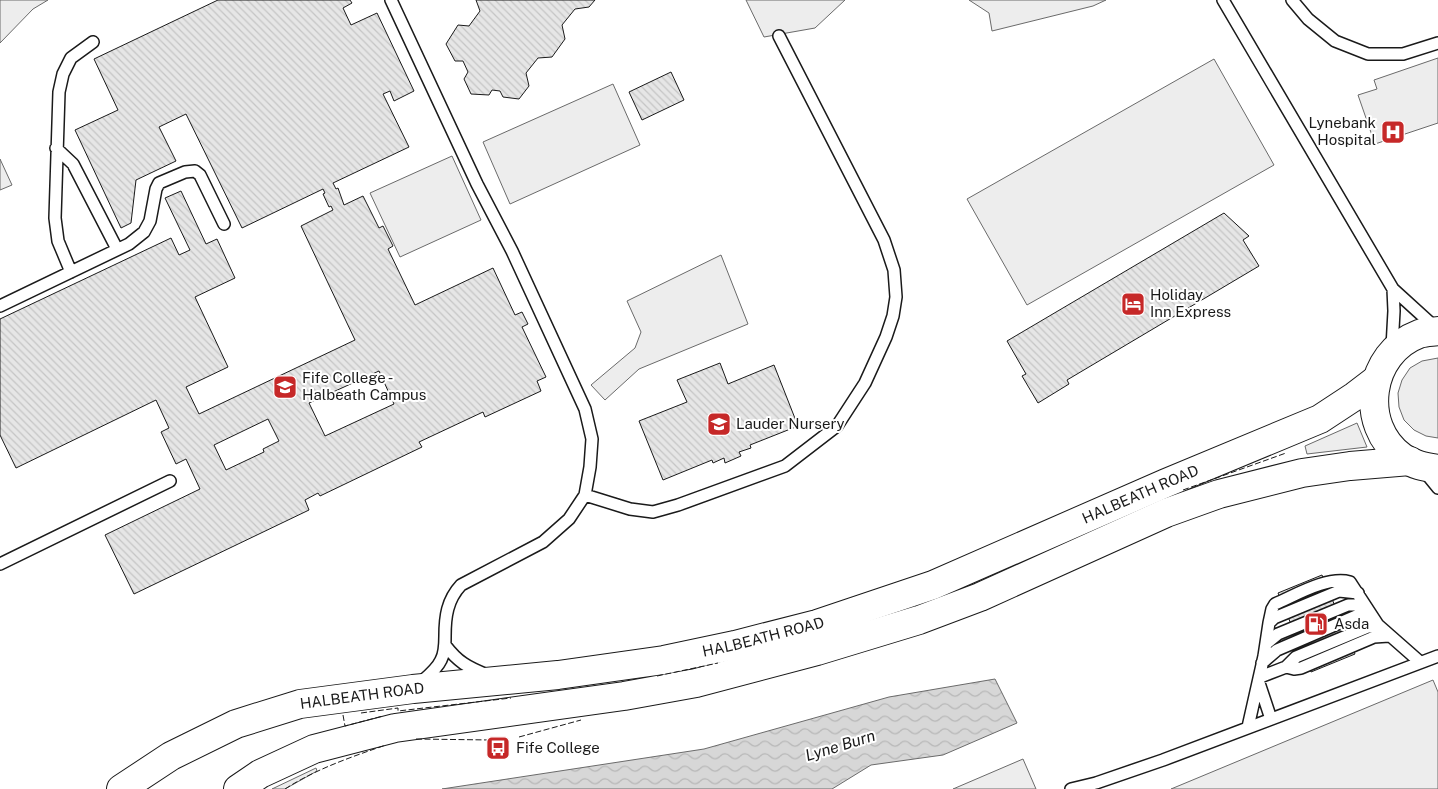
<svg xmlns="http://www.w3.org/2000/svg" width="1438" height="789" font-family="'Public Sans',sans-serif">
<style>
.built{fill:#ededed;stroke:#6a6a6a}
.water{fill:url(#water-waves);stroke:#6a6a6a}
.building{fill:url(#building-back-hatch);stroke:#1a1a1a;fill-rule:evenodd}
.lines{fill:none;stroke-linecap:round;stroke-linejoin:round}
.service-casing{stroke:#1a1a1a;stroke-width:14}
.primary-casing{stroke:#1a1a1a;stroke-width:30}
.service{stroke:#fff;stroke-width:11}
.primary{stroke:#fff;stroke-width:28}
.fence{stroke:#1a1a1a;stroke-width:1;stroke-dasharray:6 2.5;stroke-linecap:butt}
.labels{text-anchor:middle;stroke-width:4;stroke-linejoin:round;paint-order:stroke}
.poi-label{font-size:15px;fill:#1a1a1a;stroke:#fff;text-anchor:start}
.street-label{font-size:15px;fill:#1a1a1a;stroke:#fff}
.water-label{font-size:16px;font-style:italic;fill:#1a1a1a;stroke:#fff}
</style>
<defs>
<pattern id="water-waves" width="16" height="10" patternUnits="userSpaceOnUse" patternTransform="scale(1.25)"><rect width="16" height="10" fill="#d7d7d7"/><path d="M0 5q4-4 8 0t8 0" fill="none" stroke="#b8b8b8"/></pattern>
<pattern id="building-back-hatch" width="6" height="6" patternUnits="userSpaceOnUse" patternTransform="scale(1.25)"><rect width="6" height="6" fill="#e6e6e6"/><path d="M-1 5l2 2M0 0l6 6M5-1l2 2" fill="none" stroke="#c5c5c5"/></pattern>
</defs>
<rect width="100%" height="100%" fill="#fff"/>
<path class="built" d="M0,0H48L33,9L0,43Z
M746,0H845L815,28L764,37Z
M969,0H1106L1093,6L992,31L989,13Z
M1438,58V123L1375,144L1358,95L1377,89L1374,80Z
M1214,59L1274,165L1027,305L967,199Z
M613,84L640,145L510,204L483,142Z
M452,156L481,220L400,257L370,193Z
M0,159L12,185L0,190Z
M721,255L748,324L639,369L605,400L591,385L635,348L641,332L627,301Z
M1438,358V438L1426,436L1414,430L1404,420L1399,407L1398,393L1402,380L1410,368L1422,361Z
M1357,423L1367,447L1307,454L1305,446Z
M1433,680L1438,692V789H1171Z
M1023,759L1036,789H953Z
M316,768L317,771L285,789H272Z"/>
<path class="water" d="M995,679L1017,723L943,755L871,765L832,789H442L704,749L889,697Z"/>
<path class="building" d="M218,0H350L352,3L343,8L351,25L377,13L414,91L394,101L390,91L383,94L409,147L333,183L336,189L338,188L344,205L363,196L379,228L383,226L393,246L388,249L415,305L493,268L515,315L522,312L528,324L522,327L546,377L537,381L541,391L485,417L483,412L419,442L422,447L320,496L318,493L305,500L309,510L134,594L105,535L200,489L186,459L176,464L161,432L169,428L156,400L16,468L0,435V319L171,238L179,255L190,250L165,198L181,191L206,244L217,239L235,278L195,297L228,367L186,387L199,414L355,340L301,226L333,210L331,206L329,207L323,194L325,193L323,189L242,228L186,114L159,127L176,161L136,180L131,223L121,228L75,130L118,110L94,59ZM379,371L394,404L325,436L309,403ZM268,419L279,441L263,449L264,452L226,470L214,445Z
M476,0H595L589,7L575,9L562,25L565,39L552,57L538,58L526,73L529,86L519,99L503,97L500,91L492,90L489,95L471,94L464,79L468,72L463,61H455L446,44L458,25L469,26L480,11Z
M671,72L684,100L642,120L629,92Z
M1224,213L1249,236L1243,240L1259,266L1067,380L1069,384L1038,403L1022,376L1026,374L1007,341Z
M720,363L728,384L774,365L798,426L750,445L751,448L739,452L741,456L725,463L724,458L713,463L712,460L663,480L639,421L687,402L677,380Z
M1322,575L1355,654L1311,672L1278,593Z"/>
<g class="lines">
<g class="service-casing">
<path id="service" d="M391,0L477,184L512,251L585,409L592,439L590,467L585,495L569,519L543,542L461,585C447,600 445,617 445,636C445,644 445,653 441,660C437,669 427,677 420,683
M1223,0L1393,289L1437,329
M1292,0L1308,19L1335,41L1368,54H1403L1438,43
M56,148L73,164L117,249
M71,272L58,241L55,218L59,92L63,74L71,58L93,42
M0,306L129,244L144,232L150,221L156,189L159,183L185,172L195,171L200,175L224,224
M1392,347L1394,311L1393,289
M1425,472L1438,488
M585,495L630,509L653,512L678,505L785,466L837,426L865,383L886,337L893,316L896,297L894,270L884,240L779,36
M0,564L170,481
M1269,623L1272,609L1275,604C1296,595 1327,576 1350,582L1378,625L1420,662
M1267,643L1278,634L1348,605H1365
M445,645C458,662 467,667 487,675
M1262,663L1277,650L1356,616L1364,615L1371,616
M1286,667L1296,657L1368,627L1378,625
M1260,677L1286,667L1294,669L1301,668L1374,637L1389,636
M1259,683L1271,719
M1248,727L1264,656L1269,623L1274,618L1339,591L1358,593
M1071,789L1096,783L1163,760L1438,656"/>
</g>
<g class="primary-casing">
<g id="primary">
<path d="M1438,331C1432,332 1425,332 1419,334C1368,353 1358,425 1402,457C1413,465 1425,467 1438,469"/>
<path id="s1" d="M121,789L171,756L236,724L300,704L413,689L558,675L664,660L735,645L817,624L933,585L1166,483L1320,419L1355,396L1376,380"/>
<path d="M238,789L260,774L314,749L395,728L624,696L696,683L817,651L919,620L980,597L1166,513L1219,494L1302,473L1350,466L1410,461"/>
</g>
</g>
<use href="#service" class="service"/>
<use href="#primary" class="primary"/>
<path class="fence" d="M1183,490L1286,453
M657,676L718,663
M361,713L398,708V711L511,698
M343,715L345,726L383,716
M519,737L581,720
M416,739L491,740
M285,789C316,769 351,757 386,745"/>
</g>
<defs>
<g id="hospital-square" transform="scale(1.25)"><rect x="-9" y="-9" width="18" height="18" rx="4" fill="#c62828" stroke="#fff"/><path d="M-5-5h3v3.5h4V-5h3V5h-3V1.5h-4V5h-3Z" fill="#fff"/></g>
<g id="hotel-square" transform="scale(1.25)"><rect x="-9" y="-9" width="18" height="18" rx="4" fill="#c62828" stroke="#fff"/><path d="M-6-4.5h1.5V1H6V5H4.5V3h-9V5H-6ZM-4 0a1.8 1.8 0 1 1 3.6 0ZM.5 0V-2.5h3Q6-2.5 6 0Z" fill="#fff"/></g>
<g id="university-square" transform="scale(1.25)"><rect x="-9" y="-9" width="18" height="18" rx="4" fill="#c62828" stroke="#fff"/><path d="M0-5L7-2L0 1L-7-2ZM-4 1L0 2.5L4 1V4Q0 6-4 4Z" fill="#fff"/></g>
<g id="school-square" transform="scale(1.25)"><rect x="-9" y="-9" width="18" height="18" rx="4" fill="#c62828" stroke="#fff"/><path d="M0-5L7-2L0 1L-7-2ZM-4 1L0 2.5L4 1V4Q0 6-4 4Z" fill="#fff"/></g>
<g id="fuel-square" transform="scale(1.25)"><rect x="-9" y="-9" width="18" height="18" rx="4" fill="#c62828" stroke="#fff"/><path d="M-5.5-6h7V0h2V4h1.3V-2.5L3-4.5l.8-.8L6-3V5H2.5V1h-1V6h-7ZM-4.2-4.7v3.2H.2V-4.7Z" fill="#fff"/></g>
<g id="bus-square" transform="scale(1.25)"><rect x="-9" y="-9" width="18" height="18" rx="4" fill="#c62828" stroke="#fff"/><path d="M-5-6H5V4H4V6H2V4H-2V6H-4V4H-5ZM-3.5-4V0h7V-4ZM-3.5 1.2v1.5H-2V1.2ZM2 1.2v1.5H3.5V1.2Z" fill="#fff"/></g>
</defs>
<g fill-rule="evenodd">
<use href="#hospital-square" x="1393" y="132"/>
<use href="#hotel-square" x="1133" y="304"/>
<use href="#university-square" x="285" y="387"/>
<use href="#school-square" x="719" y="424"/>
<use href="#fuel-square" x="1316" y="624"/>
<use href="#bus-square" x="498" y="748"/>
</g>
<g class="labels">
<g class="poi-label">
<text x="1376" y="128" text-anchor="end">Lynebank<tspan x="1376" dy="17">Hospital</tspan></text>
<text x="1150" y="300">Holiday<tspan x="1150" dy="17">Inn Express</tspan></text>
<text x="302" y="383">Fife College -<tspan x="302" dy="17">Halbeath Campus</tspan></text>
<text x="736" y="429">Lauder Nursery</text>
<text x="1334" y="629">Asda</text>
<text x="516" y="753">Fife College</text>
</g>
<g class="street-label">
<text dy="5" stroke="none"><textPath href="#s1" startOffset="1072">HALBEATH ROAD</textPath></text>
<text dy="5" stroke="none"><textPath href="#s1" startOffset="668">HALBEATH ROAD</textPath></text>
<text dy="5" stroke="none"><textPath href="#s1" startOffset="262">HALBEATH ROAD</textPath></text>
</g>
<g class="water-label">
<text transform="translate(840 745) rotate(-17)" y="6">Lyne Burn</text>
</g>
</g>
</svg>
